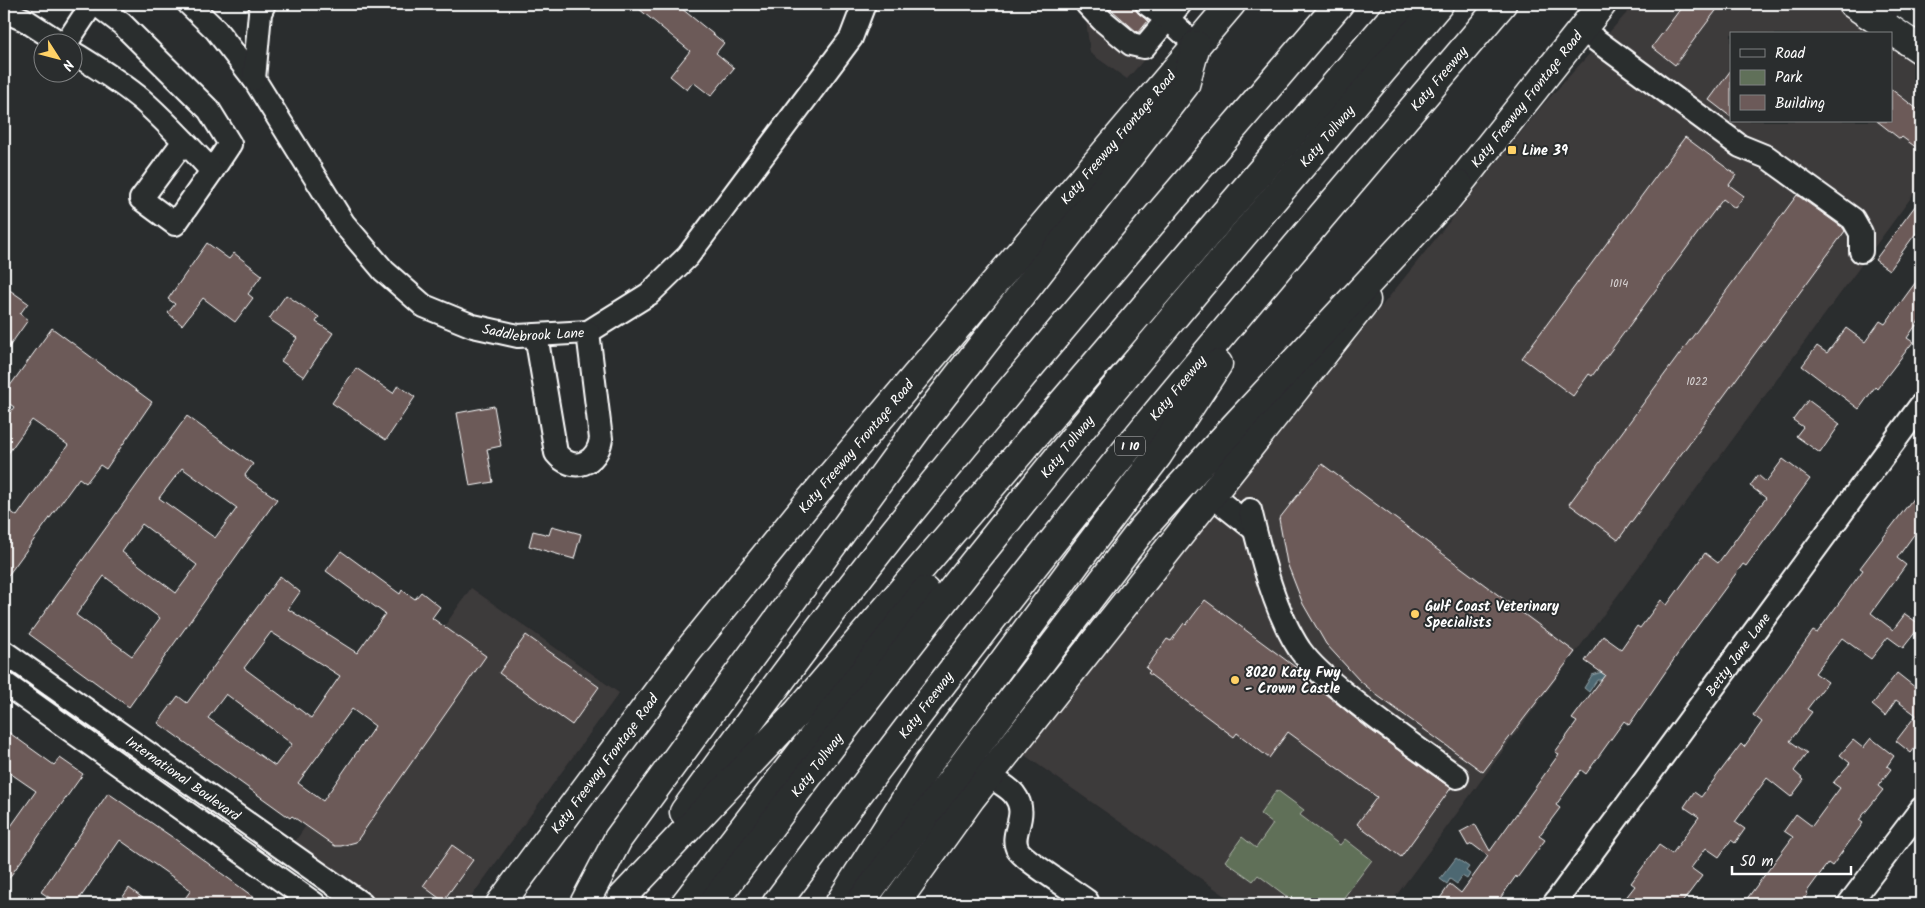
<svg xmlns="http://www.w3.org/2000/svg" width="1925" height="908" font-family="Kalam,sans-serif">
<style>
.built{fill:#3e3a3b}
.green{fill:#607059;stroke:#b0b8ac}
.water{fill:#4d6872;stroke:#94a4aa}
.building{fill:#6c5a59;stroke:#fff;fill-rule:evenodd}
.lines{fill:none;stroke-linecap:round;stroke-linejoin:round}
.minor-casing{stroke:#fff;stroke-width:26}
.major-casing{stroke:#fff;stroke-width:31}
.highway-casing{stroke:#fff;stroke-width:31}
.minor{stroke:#2a2d2e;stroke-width:22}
.major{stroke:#2a2d2e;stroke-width:28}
.highway{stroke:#2a2d2e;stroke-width:28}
.poi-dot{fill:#ffd166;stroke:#2a2d2e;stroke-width:2}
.labels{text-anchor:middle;stroke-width:4;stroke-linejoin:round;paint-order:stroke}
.number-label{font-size:11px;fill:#dad6d6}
.shield{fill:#2a2d2e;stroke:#bfc0c0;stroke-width:1}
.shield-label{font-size:12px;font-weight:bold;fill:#fff}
.street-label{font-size:14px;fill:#fff;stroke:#2a2d2e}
.poi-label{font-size:14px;font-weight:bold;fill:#fff;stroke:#2a2d2e;text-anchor:start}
</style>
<rect width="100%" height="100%" fill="#2a2d2e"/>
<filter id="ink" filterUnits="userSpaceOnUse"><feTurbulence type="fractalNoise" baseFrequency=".02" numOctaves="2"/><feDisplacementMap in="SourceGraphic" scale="10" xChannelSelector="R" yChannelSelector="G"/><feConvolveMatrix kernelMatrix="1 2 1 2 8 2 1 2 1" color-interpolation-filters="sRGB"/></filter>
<g filter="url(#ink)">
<path class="built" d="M1084,4H1193L1127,79L1090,53Z
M1635,4H1828L1883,34H1731V121H1891V39L1921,59V184L1390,904H1237L1023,754L1542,106Z
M471,588L619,693L466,904H381L294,843Z"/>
<path class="green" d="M1277,790L1304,810L1300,815L1340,845L1345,839L1372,860L1339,904H1297L1258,875L1253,881L1225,861L1242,837L1256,848L1273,824L1260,814Z"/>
<path class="water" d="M1602,672L1612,679L1608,685L1601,680H1597L1589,692L1584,688L1592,675Z
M1456,858L1469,867L1466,871L1470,874L1467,879L1462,876L1457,884L1450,879L1447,884L1440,879Z"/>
<path class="building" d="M633,4H676L724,43L716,53L734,68L711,96L693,82L687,90L670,76L690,51Z
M1105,4H1132L1139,14L1148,21L1139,32H1137Z
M1684,4H1721L1675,65L1652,47Z
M1731,70V117L1709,100Z
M1891,89L1921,112V151L1902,137L1900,139L1877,121H1891Z
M1685,137L1736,175L1729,185L1744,196L1735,208L1723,199L1592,376L1589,374L1573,396L1522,358Z
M1797,195L1843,228L1845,231L1618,540L1569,504Z
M1921,198V226L1889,270L1875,260Z
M207,243L229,259L234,253L262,275L248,294L253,298L235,322L203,298L182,325L168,313L175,304L168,299Z
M1921,275V318L1907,338L1913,342L1877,389L1875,387L1859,409L1802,366L1817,346L1827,353L1846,328L1865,342L1880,321L1885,324Z
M4,286L28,303L20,314L28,320L4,354Z
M286,295L319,317L316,322L333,333L304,377L281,361L297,338L269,319Z
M52,328L152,402L106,469L100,465L86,483L79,478L4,581V507L17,516L68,445L32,420L4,459V421L14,407L4,400V394Z
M356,368L393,393L398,385L415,397L386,440L332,403Z
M1808,400L1840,424L1820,453L1796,436L1803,427L1793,420Z
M494,406L501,446L487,449L493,482L470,486L457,413Z
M187,416L253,464L245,475L247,478L277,499L129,707L29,634ZM182,468L237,508L215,538L159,498ZM142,524L197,565L176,593L122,552ZM104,576L160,618L132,656L76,615Z
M1783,459L1810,479L1746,566L1743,564L1690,636L1629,725L1624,721L1586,774L1581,770L1556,805L1560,808L1539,836L1545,840L1517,878L1516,876L1496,904H1436L1450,884L1461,893L1488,856L1472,844L1468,846L1460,832L1475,824L1490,851L1559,754L1555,752L1577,722L1572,719L1605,675L1585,661L1603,636L1621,649L1637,626L1640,628L1661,600L1667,605L1705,553L1718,563L1766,498L1750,486L1758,475L1766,482Z
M1322,464L1575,652L1483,772L1378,696L1359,680L1326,644L1303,604L1287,563L1279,519Z
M1921,488V525L1897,558L1906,565L1871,613L1893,630L1905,614L1921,625L1903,648L1888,637L1871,659L1842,638L1815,673L1828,682L1807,709L1812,712L1790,741L1807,753L1794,771L1804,780L1791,797L1767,778L1735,822L1745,829L1735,843L1731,840L1719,857L1706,848L1691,868L1702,876L1681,904H1621L1635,886L1631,883L1659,845L1672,854L1699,817L1684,807L1694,792L1701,797L1741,744L1744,747L1762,722L1753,715L1813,631L1817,633L1863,570L1860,568Z
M552,526L581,534L574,559L529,546L533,531L549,535Z
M341,551L400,594L402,590L415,599L421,592L440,607L432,618L486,656L356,842L341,846H335L292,816L290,818L158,723L178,696L187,703L280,576L300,592L288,609L357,653L385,614L326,571ZM271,632L340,676L311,718L244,668ZM226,694L292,744L275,766L208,718ZM352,709L375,726L323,801L298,783Z
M1205,600L1302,672L1319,689L1366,727L1451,788L1401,857L1357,824L1377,797L1288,732L1269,758L1237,733L1234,737L1148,673L1150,671L1146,668L1167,639L1171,641L1184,623L1186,625Z
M526,635L599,687L572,725L499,673Z
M1897,673L1921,692V740L1911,753L1896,741L1916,715L1896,700L1885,716L1872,705Z
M4,729L54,765L60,758L83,774L4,885V836L36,791L4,769Z
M1871,738L1894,756L1887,766L1891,769L1878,786L1883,790L1859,820L1863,823L1832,866L1828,863L1806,893L1808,894L1801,904H1743L1793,837L1784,831L1796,814L1812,826L1840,788L1833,783L1850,763L1840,755L1853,740L1863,748Z
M108,793L175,839L263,904H181L191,890L120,840L76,904H46L50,898L41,892Z
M452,845L473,860L443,901L423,886Z
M129,888L151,904H118Z"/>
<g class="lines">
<g class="minor-casing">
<g id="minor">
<path d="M96,4L122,24L209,110L230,144L212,171"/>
<path id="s1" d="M189,4L216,30L254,79L344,224L384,271L424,306L473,326L518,336L588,332L649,294L688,256L851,38L864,4"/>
<path d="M1087,4L1102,20L1131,44L1144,47L1180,4"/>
<path d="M1147,4L1168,19L1196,45"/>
<path d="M11,14L25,20L59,42"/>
<path d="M1879,22L1892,4"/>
<path d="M1581,29L1740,146L1767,157L1853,219L1861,233V251"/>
<path d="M67,42L92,4"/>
<path d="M72,52C96,67 121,82 142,100C167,122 189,146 212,171L175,224L141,199L184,141"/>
<path d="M254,79L260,13L264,4"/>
<path d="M536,335L556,453C573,474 597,464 601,439L588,332"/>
<path d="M1211,495L1254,529"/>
<path d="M1250,510C1261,555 1274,611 1300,650C1313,668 1330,681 1347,695C1382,724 1420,750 1457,777"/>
<path id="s2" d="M4,652L362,904"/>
<path d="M4,683L315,904"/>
<path d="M989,776C997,781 1008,787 1014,794C1031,816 1008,833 1018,850C1023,859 1075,892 1087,901"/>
<path id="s3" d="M1554,904L1921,405"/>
<path d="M1849,904L1921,809"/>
</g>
</g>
<g class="major-casing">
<g id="major">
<path d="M1853,4L1921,50"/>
<path d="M1905,4L1921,15"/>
<path id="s4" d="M1443,204L1602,4"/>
<path id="s5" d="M500,904L688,651L807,504L1231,4"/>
<path d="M895,904L971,798L1366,300"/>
</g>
</g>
<g class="highway-casing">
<g id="highway">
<path d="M684,812C752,718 821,624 894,532C1038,353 1190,179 1339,4"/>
<path d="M622,898L797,713L1404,4"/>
<path d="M584,904L618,839L920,425L1185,85L1196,45"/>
<path d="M685,904L925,591"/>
<path id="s6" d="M712,904C806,778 901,653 999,531C1141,352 1291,179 1439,4"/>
<path id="s7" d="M776,904C896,742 1018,582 1146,426C1263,284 1383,144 1502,4"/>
<path d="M839,904L928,764L1082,555L1158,455L1218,364"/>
<path d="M859,904L986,734L1143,528L1234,427L1459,185"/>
</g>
</g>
<use href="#minor" class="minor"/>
<use href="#major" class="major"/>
<use href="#highway" class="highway"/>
</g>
</g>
<g class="poi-dot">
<rect x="1507" y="145" width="10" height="10" rx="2.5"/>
<circle cx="1415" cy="614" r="5"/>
<circle cx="1235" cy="680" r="5"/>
</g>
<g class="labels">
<g class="number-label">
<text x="1619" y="287">1014</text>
<text x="1697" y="385">1022</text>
</g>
<rect class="shield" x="1115" y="436.5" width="30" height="19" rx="4"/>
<g class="shield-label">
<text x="1130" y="450">I 10</text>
</g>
<g class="street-label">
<text dy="5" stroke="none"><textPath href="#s7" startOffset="1059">Katy Freeway</textPath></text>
<text dy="5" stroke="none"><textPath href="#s4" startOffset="134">Katy Freeway Frontage Road</textPath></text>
<text dy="5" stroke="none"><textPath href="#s5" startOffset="985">Katy Freeway Frontage Road</textPath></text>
<text dy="5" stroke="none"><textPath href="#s6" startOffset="984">Katy Tollway</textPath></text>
<text dy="5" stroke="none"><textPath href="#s1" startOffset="499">Saddlebrook Lane</textPath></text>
<text dy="5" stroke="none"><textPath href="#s7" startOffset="654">Katy Freeway</textPath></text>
<text dy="5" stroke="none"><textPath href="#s5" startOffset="580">Katy Freeway Frontage Road</textPath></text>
<text dy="5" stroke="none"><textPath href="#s6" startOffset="579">Katy Tollway</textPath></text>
<text dy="5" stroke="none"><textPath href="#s3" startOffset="310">Betty Jane Lane</textPath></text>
<text dy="5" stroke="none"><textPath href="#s7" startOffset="249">Katy Freeway</textPath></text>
<text dy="5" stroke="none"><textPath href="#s5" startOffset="175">Katy Freeway Frontage Road</textPath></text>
<text dy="5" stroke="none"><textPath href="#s6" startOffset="174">Katy Tollway</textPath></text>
<text dy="5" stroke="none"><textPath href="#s2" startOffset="219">International Boulevard</textPath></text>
</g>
<g class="poi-label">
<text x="1522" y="155">Line 39</text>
<text x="1425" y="611">Gulf Coast Veterinary<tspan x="1425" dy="16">Specialists</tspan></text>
<text x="1245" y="677">8020 Katy Fwy<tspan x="1245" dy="16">- Crown Castle</tspan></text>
</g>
</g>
<rect width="1925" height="908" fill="none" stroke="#2a2d2e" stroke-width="20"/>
<rect x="10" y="10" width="1905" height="888" fill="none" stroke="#fff" stroke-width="2" filter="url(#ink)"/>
<rect x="1730" y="32" width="162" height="90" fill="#2a2d2e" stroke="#7f8182"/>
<rect x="1740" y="49" width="25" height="8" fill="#2a2d2e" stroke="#7f8182"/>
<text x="1775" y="58" font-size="15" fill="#ffffff">Road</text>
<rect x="1740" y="70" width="25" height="15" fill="#607059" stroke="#7f8182"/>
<text x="1775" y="82" font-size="15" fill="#ffffff">Park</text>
<rect x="1740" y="95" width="25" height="15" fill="#6c5a59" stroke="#7f8182"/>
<text x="1775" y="108" font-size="15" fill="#ffffff">Building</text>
<g transform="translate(58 58) rotate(126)"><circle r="24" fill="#2a2d2e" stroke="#7f8182"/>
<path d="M0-4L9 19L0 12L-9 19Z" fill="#ffd166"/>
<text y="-8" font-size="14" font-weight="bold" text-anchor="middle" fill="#ffffff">N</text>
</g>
<path d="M1732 866v8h119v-8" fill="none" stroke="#ffffff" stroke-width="2.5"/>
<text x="1740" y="866" font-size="15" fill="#ffffff" stroke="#2a2d2e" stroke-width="4" paint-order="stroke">50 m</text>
</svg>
